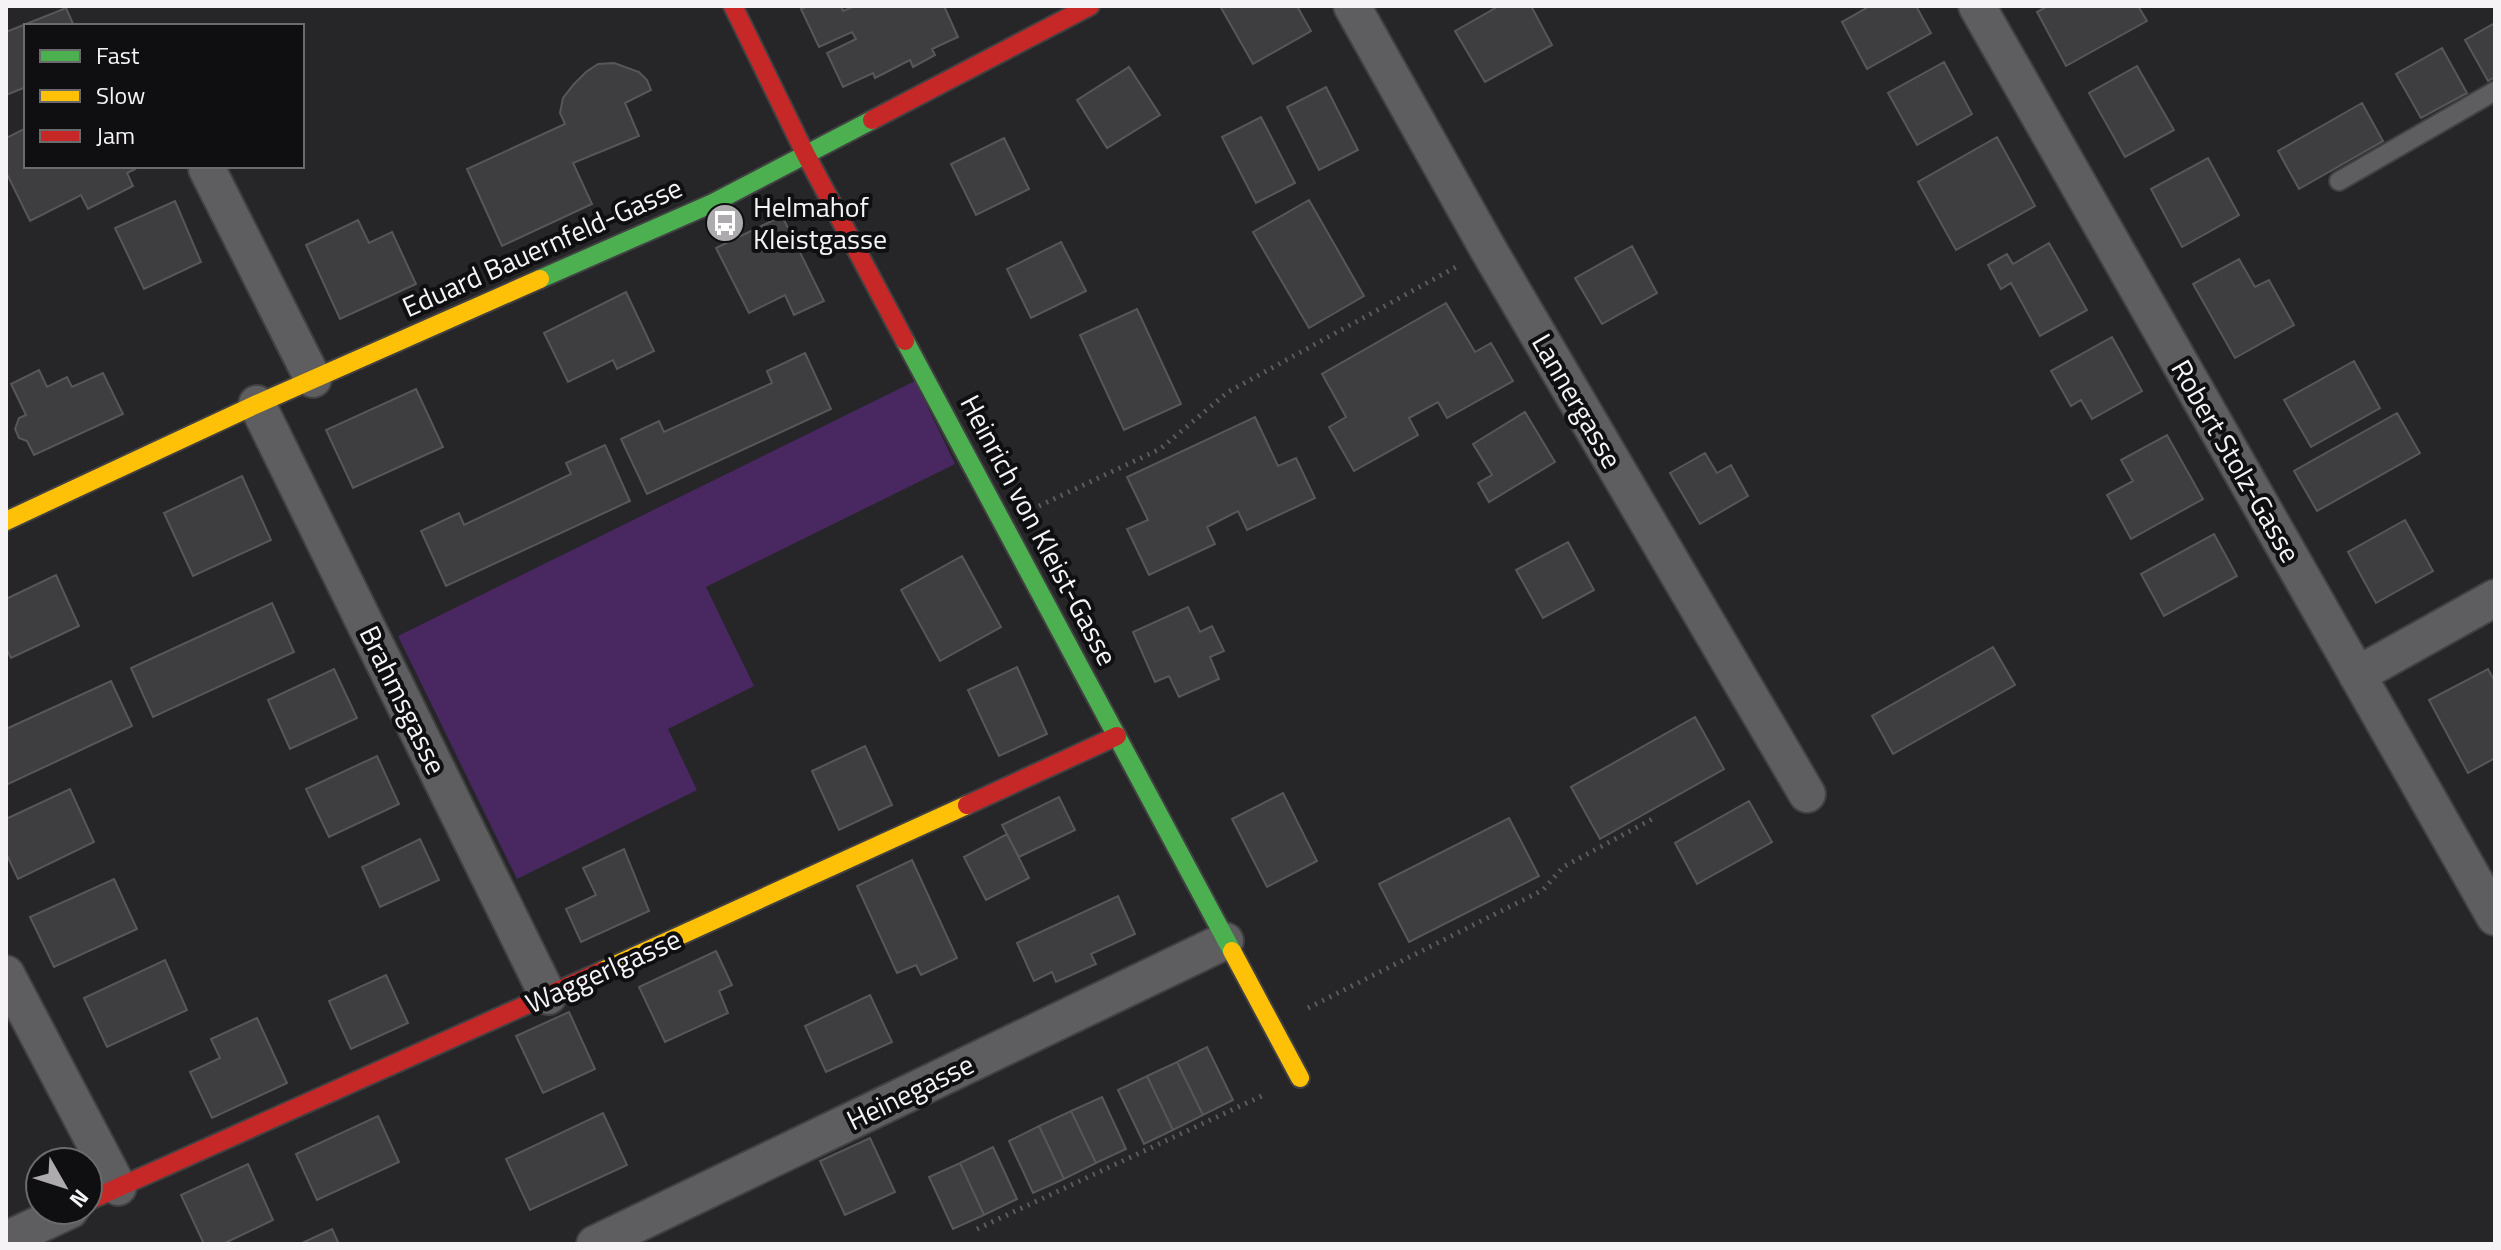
<svg xmlns="http://www.w3.org/2000/svg" width="2501" height="1250" font-family="'Titillium Web',sans-serif">
<style>
.green{fill:#492861}
.building{fill:#3e3d3f;stroke:#585758;stroke-width:2}
.lines{fill:none;stroke-linecap:round;stroke-linejoin:round}
.lane-casing{stroke:#414042;stroke-width:22}
.street-casing{stroke:#414042;stroke-width:40}
.fast-casing{stroke:#414042;stroke-width:22}
.slow-casing{stroke:#414042;stroke-width:22}
.jam-casing{stroke:#414042;stroke-width:22}
.path{stroke:#5c5b5d;stroke-width:5;stroke-dasharray:2 6;stroke-linecap:butt}
.lane{stroke:#5e5d5f;stroke-width:18}
.street{stroke:#5e5d5f;stroke-width:36}
.fast{stroke:#4caf50;stroke-width:18}
.slow{stroke:#ffc107;stroke-width:18}
.jam{stroke:#c62828;stroke-width:18}
.labels{text-anchor:middle;stroke-width:8;stroke-linejoin:round;paint-order:stroke}
.poi-label{font-size:28px;fill:#f5f3f6;stroke:#0f0e10;text-anchor:start}
.street-label{font-size:28px;fill:#f5f3f6;stroke:#0f0e10}
</style>
<rect width="100%" height="100%" fill="#262527"/>
<path class="green" d="M915,381L955,464L706,587L754,686L668,729L697,790L517,879L398,636Z"/>
<path class="building" d="M808,6H841L843,11L855,6H944L958,37L932,49L935,55L913,67L910,60L875,78L873,73L843,87L827,53L856,39L852,32L819,47L801,9Z
M1220,6H1297L1311,31L1253,64Z
M1499,6H1531L1552,45L1485,82L1455,31Z
M1870,6H1916L1931,33L1867,69L1842,22Z
M2048,6H2138L2147,21L2066,66L2037,12Z
M66,8L74,26H26V87L6,95V32Z
M2495,23V77L2488,81L2465,40Z
M2442,48L2467,93L2421,118L2396,74Z
M1944,62L1972,114L1917,145L1888,93Z
M614,63L639,72L647,80L651,90L625,103L639,136L573,163L592,204L502,246L467,169L565,124L560,113L563,98L574,84L586,72L598,64Z
M2137,66L2174,130L2125,157L2089,93Z
M1129,67L1160,115L1107,148L1077,100Z
M1326,87L1358,150L1319,170L1287,107Z
M2362,103L2383,141L2299,189L2278,151Z
M1261,117L1295,183L1256,203L1222,137Z
M26,128V166H133L135,169L127,173L133,186L88,209L81,195L30,221L6,172V138Z
M1997,137L2035,206L1956,250L1918,182Z
M1004,138L1029,189L976,215L951,164Z
M2208,158L2239,215L2182,247L2151,189Z
M1309,200L1364,296L1309,328L1253,232Z
M175,201L201,262L144,289L115,228Z
M782,216L824,301L794,315L785,295L749,313L716,248Z
M358,220L369,243L392,232L416,284L340,319L306,245Z
M1061,242L1086,291L1031,318L1007,269Z
M2049,243L2087,310L2040,336L2011,283L2001,289L1988,265L2007,254L2013,264Z
M1632,246L1657,293L1602,324L1575,278Z
M2239,259L2255,287L2269,280L2294,325L2235,358L2193,284Z
M626,292L654,351L617,369L613,360L568,382L544,333Z
M1446,303L1475,352L1491,343L1513,381L1447,418L1438,402L1409,418L1418,435L1354,471L1329,427L1346,417L1322,374Z
M1137,309L1181,404L1124,430L1080,335Z
M2112,337L2142,391L2092,419L2081,400L2071,406L2051,371Z
M805,353L831,409L647,494L621,439L659,421L664,432L772,383L767,371Z
M2354,361L2380,408L2311,447L2284,400Z
M39,370L47,387L67,377L72,387L103,373L123,414L34,455L27,441L19,438L15,429L19,418L26,415L11,384Z
M416,389L443,447L353,488L326,430Z
M1525,412L1555,462L1489,502L1478,483L1492,475L1473,444Z
M2397,413L2420,453L2317,511L2294,471Z
M1255,417L1278,466L1296,458L1315,498L1247,530L1238,511L1207,527L1215,544L1149,575L1127,529L1148,520L1127,477Z
M2167,435L2203,499L2131,539L2107,495L2133,481L2121,460Z
M605,445L630,501L446,586L421,531L459,513L464,525L571,474L566,463Z
M1705,453L1717,473L1731,465L1748,496L1700,524L1670,473Z
M242,476L271,540L193,576L164,513Z
M2405,520L2433,571L2376,603L2348,552Z
M2214,534L2237,576L2164,616L2141,574Z
M1568,542L1594,590L1543,618L1516,570Z
M962,556L1001,627L940,661L901,590Z
M56,575L79,626L11,658L6,648V599Z
M272,603L294,652L153,717L131,668Z
M1188,607L1200,632L1212,626L1224,651L1210,657L1219,679L1179,697L1169,676L1155,682L1133,632Z
M1993,647L2015,685L1893,754L1872,716Z
M1017,667L1047,734L999,756L968,690Z
M334,669L357,718L290,749L268,700Z
M2488,669L2495,682V758L2468,773L2429,700Z
M111,681L132,726L6,785V729Z
M1695,717L1724,769L1600,839L1571,787Z
M865,746L892,805L839,830L812,771Z
M377,756L399,804L329,837L306,789Z
M70,789L94,842L18,879L6,853V819Z
M1283,793L1317,861L1267,887L1232,819Z
M1059,797L1075,830L1019,857L1002,825Z
M1749,801L1772,842L1697,884L1675,843Z
M1509,818L1539,876L1409,942L1379,884Z
M1007,834L1029,878L986,900L964,857Z
M420,839L439,880L380,907L362,867Z
M624,849L649,911L581,942L566,909L596,895L583,868Z
M912,860L957,958L921,975L916,965L897,973L857,886Z
M114,879L137,929L54,967L30,917Z
M1118,896L1135,934L1091,954L1096,964L1056,982L1052,972L1034,981L1017,943Z
M716,951L732,985L719,991L728,1013L665,1042L639,987Z
M165,960L187,1010L107,1047L84,998Z
M386,975L408,1023L351,1049L329,1001Z
M870,995L892,1042L826,1072L805,1026Z
M569,1012L595,1069L543,1093L516,1036Z
M257,1018L287,1083L212,1118L190,1072L220,1058L211,1039Z
M1207,1047L1233,1100L1203,1115L1177,1062Z
M1177,1062L1203,1115L1173,1130L1147,1076Z
M1147,1076L1173,1130L1144,1144L1118,1090Z
M1102,1097L1126,1149L1096,1163L1071,1111Z
M1071,1111L1096,1163L1064,1179L1039,1126Z
M603,1113L627,1165L530,1210L506,1159Z
M378,1116L399,1162L317,1200L296,1154Z
M1039,1126L1064,1179L1033,1193L1009,1141Z
M870,1138L895,1192L845,1215L820,1161Z
M993,1147L1017,1199L984,1215L960,1163Z
M960,1163L984,1215L953,1229L929,1177Z
M248,1164L273,1220L223,1244H204L181,1195Z
M332,1229L339,1244H300Z"/>
<g class="lines">
<g class="lane-casing">
<path id="lane" d="M2339,181L2495,91"/>
</g>
<g class="street-casing">
<path id="street" d="M1352,6L1488,249L1807,794
M1977,6L2495,917
M207,169L313,379
M257,404L548,996
M2357,675L2495,598
M6,974L118,1187
M6,1240L70,1210
M595,1244L1225,941"/>
</g>
<g class="fast-casing">
<path id="fast" d="M540,279L713,203L872,120
M905,341L1232,951"/>
</g>
<g class="slow-casing">
<path id="slow" d="M6,521L257,404L540,279
M1232,951L1300,1078
M602,971L967,805"/>
</g>
<g class="jam-casing">
<path id="jam" d="M733,6L805,153L905,341
M872,120L1090,6
M967,805L1117,736
M88,1201L602,971"/>
</g>
<path class="path" d="M1039,506L1160,449L1228,392L1456,267
M1308,1008L1543,890L1563,867L1656,817
M977,1229L1266,1094"/>
<use href="#lane" class="lane"/>
<use href="#street" class="street"/>
<use href="#fast" class="fast"/>
<use href="#slow" class="slow"/>
<use href="#jam" class="jam"/>
</g>
<defs>
<g id="bus-disc" transform="scale(2)"><circle r="9.5" fill="#adabae" stroke="#0f0e10"/><path d="M-5-6H5V4H4V6H2V4H-2V6H-4V4H-5ZM-3.5-4V0h7V-4ZM-3.5 1.2v1.5H-2V1.2ZM2 1.2v1.5H3.5V1.2Z" fill="#fff"/></g>
</defs>
<g fill-rule="evenodd">
<use href="#bus-disc" x="725" y="223"/>
</g>
<g class="labels">
<g class="poi-label">
<text x="753" y="217">Helmahof<tspan x="753" dy="32">Kleistgasse</tspan></text>
</g>
<g class="street-label">
<text transform="translate(542 247) rotate(-24)" y="10">Eduard Bauernfeld-Gasse</text>
<text transform="translate(1577 401) rotate(60)" y="10">Lannergasse</text>
<text transform="translate(2236 461) rotate(60)" y="10">Robert Stolz-Gasse</text>
<text transform="translate(1039 530) rotate(62)" y="10">Heinrich von Kleist-Gasse</text>
<text transform="translate(403 700) rotate(64)" y="10">Brahmsgasse</text>
<text transform="translate(603 971) rotate(-24)" y="10">Waggerlgasse</text>
<text transform="translate(910 1092) rotate(-26)" y="10">Heinegasse</text>
</g>
</g>
<rect width="2501" height="1250" fill="none" stroke="#f5f3f6" stroke-width="16"/>
<rect x="24" y="24" width="280" height="144" fill="#0f0e10" stroke="#6b6a6c" stroke-width="2"/>
<rect x="40" y="50" width="40" height="12" fill="#4caf50" stroke="#6b6a6c" stroke-width="2"/>
<text x="96" y="64" font-size="24" fill="#f5f3f6">Fast</text>
<rect x="40" y="90" width="40" height="12" fill="#ffc107" stroke="#6b6a6c" stroke-width="2"/>
<text x="96" y="104" font-size="24" fill="#f5f3f6">Slow</text>
<rect x="40" y="130" width="40" height="12" fill="#c62828" stroke="#6b6a6c" stroke-width="2"/>
<text x="96" y="144" font-size="24" fill="#f5f3f6">Jam</text>
<g transform="translate(64 1186) rotate(129)"><circle r="38" fill="#0f0e10" stroke="#6b6a6c" stroke-width="2"/>
<path d="M0-6L14 30L0 20L-14 30Z" fill="#adabae"/>
<text y="-12" font-size="22" font-weight="bold" text-anchor="middle" fill="#f5f3f6">N</text>
</g>
</svg>
